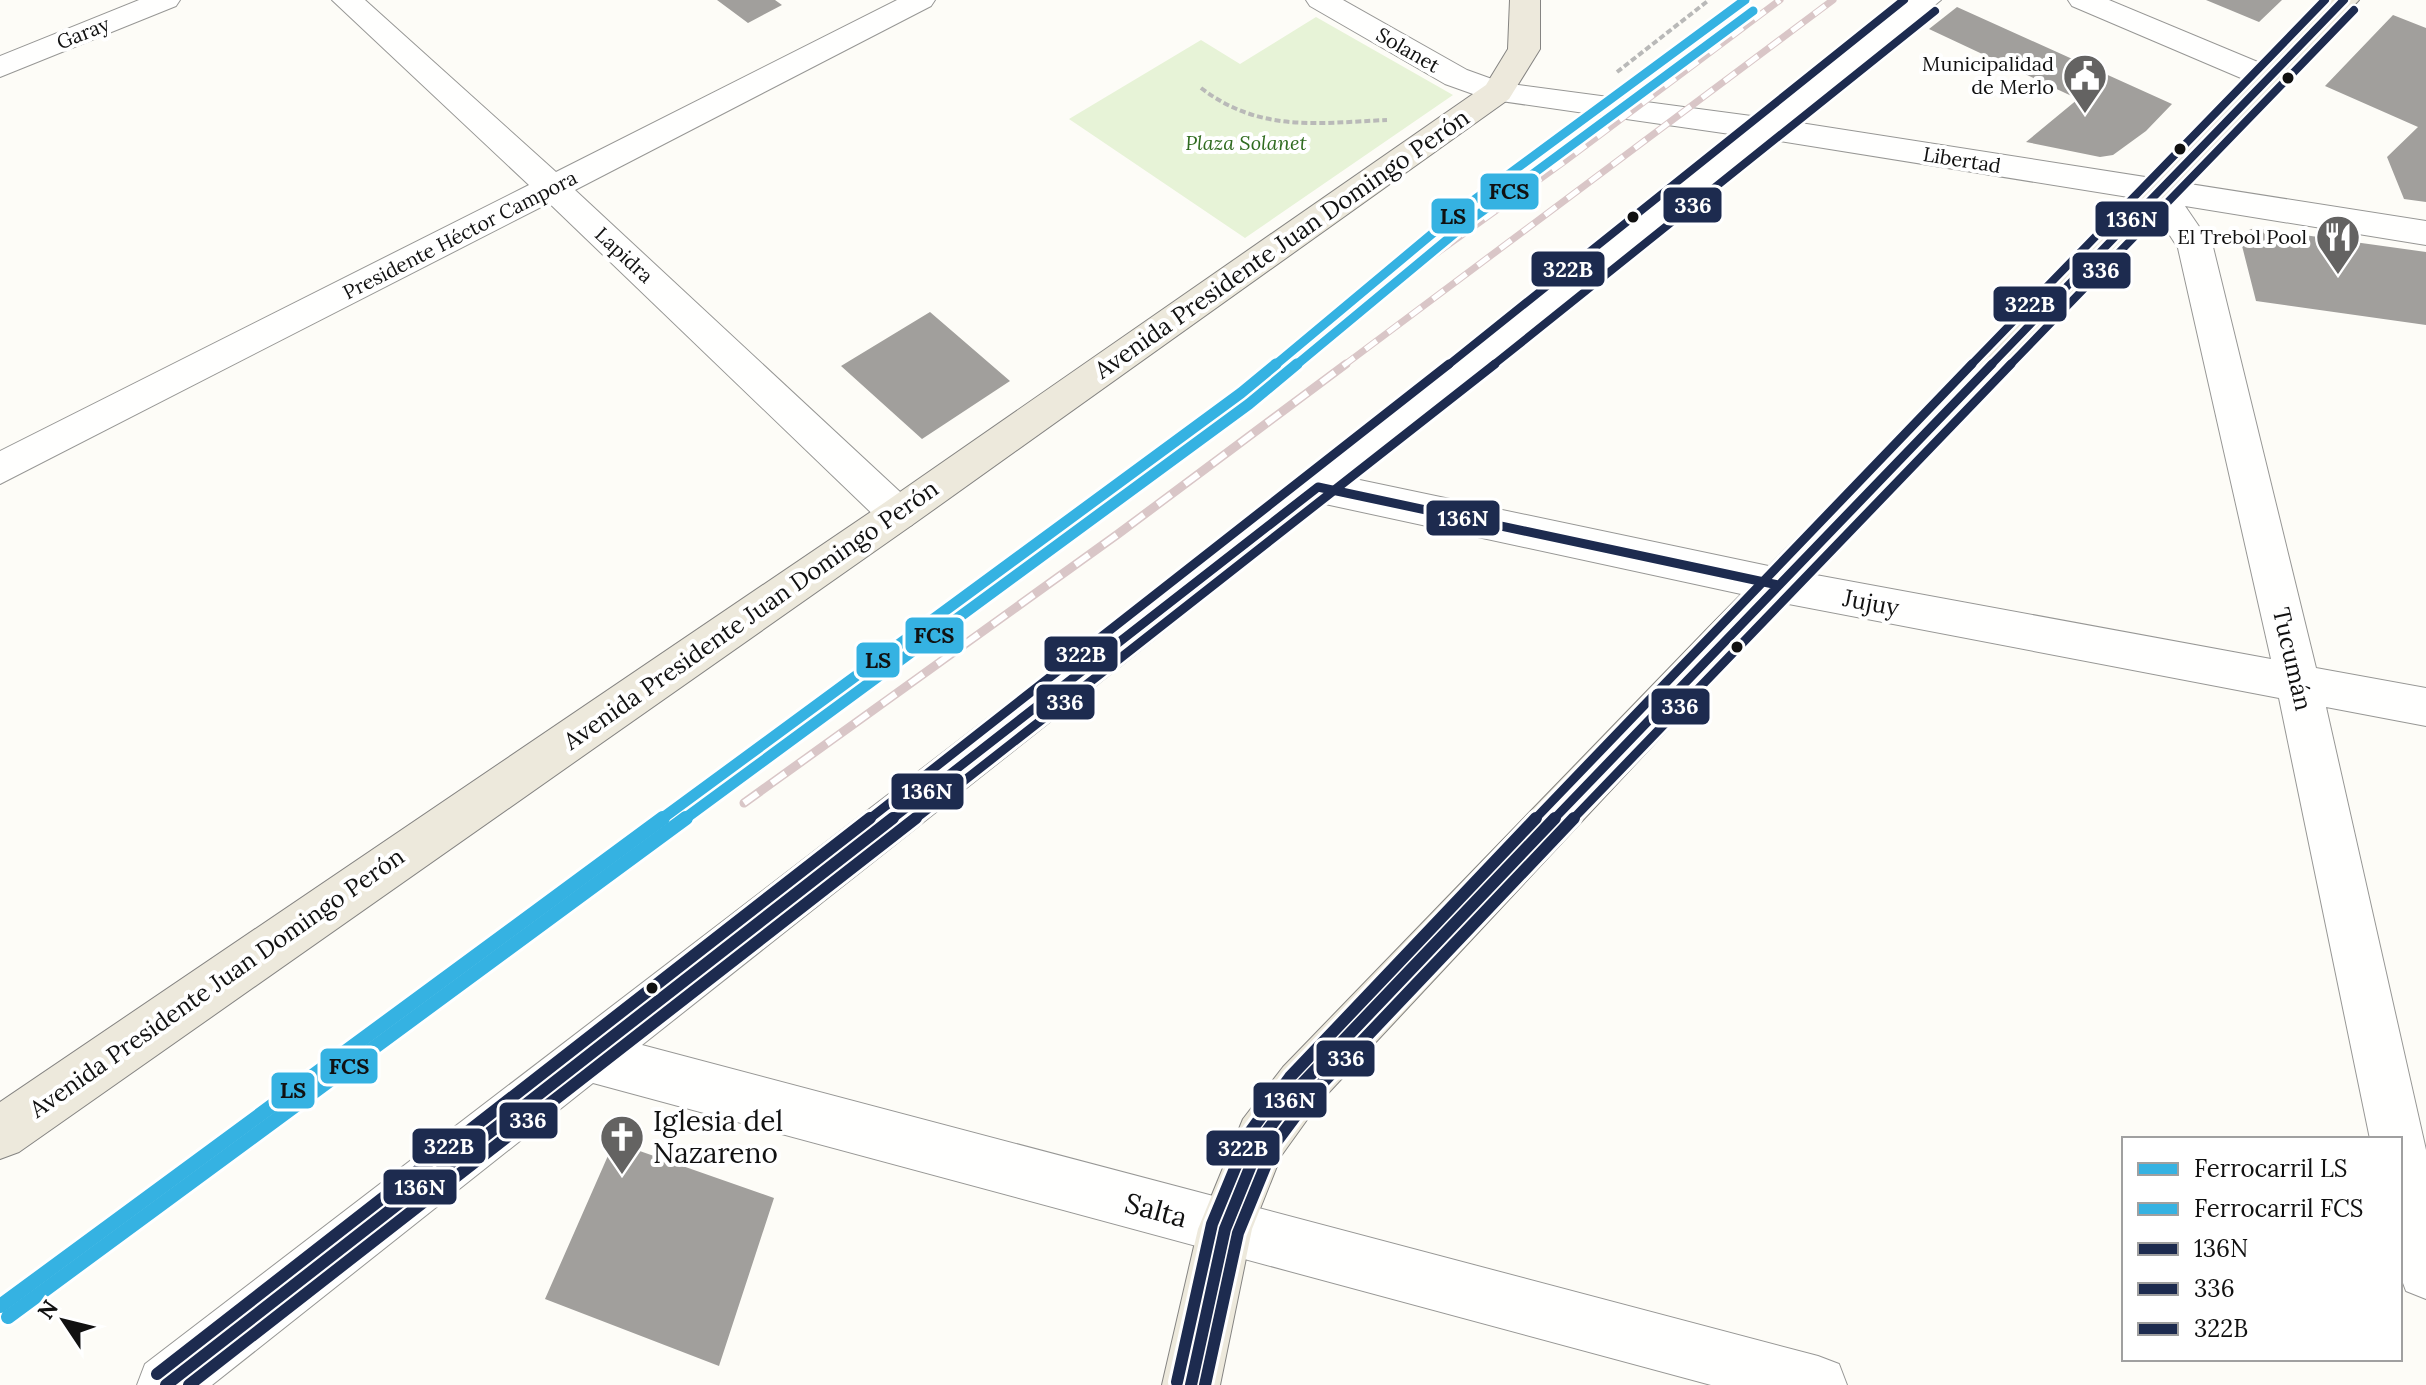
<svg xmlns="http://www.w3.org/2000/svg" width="2426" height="1385" font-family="Lora,serif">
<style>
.green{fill:#e7f3d7}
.building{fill:#a19f9c}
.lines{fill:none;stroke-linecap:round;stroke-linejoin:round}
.minor-casing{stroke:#979795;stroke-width:2}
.major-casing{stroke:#858482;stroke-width:2}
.path{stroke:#b9b9b8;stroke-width:4;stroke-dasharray:6 3;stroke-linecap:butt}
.minor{fill:#fffffe;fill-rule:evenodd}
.major{fill:#ede9dc;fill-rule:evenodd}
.rail-far1-casing{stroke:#d9c6c7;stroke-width:7}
.rail-casing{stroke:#d9c6c7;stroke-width:9}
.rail-far1{stroke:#fff;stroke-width:5;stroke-dasharray:14;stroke-linecap:butt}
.rail{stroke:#fff;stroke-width:6;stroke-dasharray:17;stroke-linecap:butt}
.bus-1-far2-casing{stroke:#fff;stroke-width:13}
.bus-1-far1-casing{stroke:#fff;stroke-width:15}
.bus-1-casing{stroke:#fff;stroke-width:18}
.bus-2-far2-casing{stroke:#fff;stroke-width:13}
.bus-2-far1-casing{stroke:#fff;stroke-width:15}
.bus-2-casing{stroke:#fff;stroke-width:18}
.bus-3-far2-casing{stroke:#fff;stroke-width:13}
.bus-3-far1-casing{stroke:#fff;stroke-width:15}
.bus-3-casing{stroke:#fff;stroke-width:18}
.bus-1-far2{stroke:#1d2b4f;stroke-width:8}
.bus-1-far1{stroke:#1d2b4f;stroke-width:9}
.bus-1{stroke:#1d2b4f;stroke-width:12}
.bus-2-far2{stroke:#1d2b4f;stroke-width:8}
.bus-2-far1{stroke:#1d2b4f;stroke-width:9}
.bus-2{stroke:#1d2b4f;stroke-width:12}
.bus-3-far2{stroke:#1d2b4f;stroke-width:8}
.bus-3-far1{stroke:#1d2b4f;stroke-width:9}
.bus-3{stroke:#1d2b4f;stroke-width:12}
.rail-1-far2-casing{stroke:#fff;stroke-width:14}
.rail-1-far1-casing{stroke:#fff;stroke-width:17}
.rail-1-casing{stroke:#fff;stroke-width:20}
.rail-2-far2-casing{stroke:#fff;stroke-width:14}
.rail-2-far1-casing{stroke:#fff;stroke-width:17}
.rail-2-casing{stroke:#fff;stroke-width:20}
.rail-1-far2{stroke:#35b2e2;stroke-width:9}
.rail-1-far1{stroke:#35b2e2;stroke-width:11}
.rail-1{stroke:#35b2e2;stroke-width:14}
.rail-2-far2{stroke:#35b2e2;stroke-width:9}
.rail-2-far1{stroke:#35b2e2;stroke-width:11}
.rail-2{stroke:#35b2e2;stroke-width:14}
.bus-dot{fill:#111;stroke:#fff;stroke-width:3}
.labels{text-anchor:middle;stroke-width:8;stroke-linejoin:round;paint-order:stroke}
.far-street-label{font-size:20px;fill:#111;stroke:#fff}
.far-poi-label{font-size:20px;fill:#111;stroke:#fff;text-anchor:end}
.far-park-label{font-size:20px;font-style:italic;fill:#2f6b1f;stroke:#fff}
.street-label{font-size:24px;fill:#111;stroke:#fff}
.near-poi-label{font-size:28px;fill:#111;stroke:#fff;text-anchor:start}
.near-street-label{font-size:28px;fill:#111;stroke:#fff}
.line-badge{stroke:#fff;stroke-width:3}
.badge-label{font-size:22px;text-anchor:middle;font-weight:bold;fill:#fff}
.pale-badge-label{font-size:22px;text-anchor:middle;font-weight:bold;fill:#111}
</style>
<rect width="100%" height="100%" fill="#fdfcf7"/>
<path class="green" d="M1316,17L1453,95L1245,238L1069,119L1201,40L1240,64Z"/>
<path class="building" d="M717,0H775L782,5L748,23Z
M2206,0H2282L2259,22Z
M1957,7L2172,104L2146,131L2113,155L2100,157L2026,142L2078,99L1929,29Z
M2393,15L2426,28V202L2404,199L2387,157L2418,127L2325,86Z
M2254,228L2426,252V325L2256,301L2239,234Z
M930,312L1010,381L922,439L841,366Z
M614,1142L774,1198L719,1366L545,1299Z"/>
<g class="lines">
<g class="minor-casing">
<path id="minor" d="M139,0H180L176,6L0,77V56Z
M332,0H365L556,172L897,0H935L931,6L575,190L912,503L918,514L912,525L898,530L884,525L549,203L0,484V451L529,185Z
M1306,0H1343L1467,70L1503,83L1759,117L1907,0H1941L1794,122L2426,221V245L2185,206L2213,247L2316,668L2426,688V726L2326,707L2426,1150V1299L2406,1291L2400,1275V1139H2370L2279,698L1778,602L1325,504L642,1045L1818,1356L1839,1364L1847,1385H1711L593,1083L212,1385H137L145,1364L1304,476L1737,135L1487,99L1445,84L1310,6ZM1773,140L2147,200L2178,248L2271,659L1778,568L1355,479Z
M2068,0H2109L2277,70L2282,77L2277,84L2266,87L2255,84L2072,6Z"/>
</g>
<g class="major-casing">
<path id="major" d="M1510,0H1540V49L1509,99L912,525L19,1152L0,1159V1102L884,503L1486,85L1508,49Z
M2327,0H2359L1738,654L1319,1103L1281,1156L1252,1229L1220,1385H1162L1198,1229L1243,1119L1283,1067L1708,628Z"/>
</g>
<path class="path" d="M1617,72L1709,0
M1201,88C1260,133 1318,123 1387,120"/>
<use href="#minor" class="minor"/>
<use href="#major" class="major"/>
<g class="rail-far1-casing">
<path id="rail-far1" d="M1279,366L1565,161L1780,0
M1343,366L1833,0"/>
</g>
<g class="rail-casing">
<path id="rail" d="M1241,393L1282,364
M744,803L1118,534L1346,364"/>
</g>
<use href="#rail-far1" class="rail-far1"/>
<use href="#rail" class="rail"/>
<g class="bus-1-far2-casing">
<path id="bus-1-far2" d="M1990,366L2344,0"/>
</g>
<g class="bus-1-far1-casing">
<path id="bus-1-far1" d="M891,820L1318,487L1778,585
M1553,820L1992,364"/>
</g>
<g class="bus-1-casing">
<path id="bus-1" d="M166,1385L893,818
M1191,1385L1225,1229L1262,1138L1301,1085L1555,818"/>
</g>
<g class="bus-2-far2-casing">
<path id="bus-2-far2" d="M1492,366L1935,11
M2009,366L2354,10"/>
</g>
<g class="bus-2-far1-casing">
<path id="bus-2-far1" d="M914,820L1495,364
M1572,820L2011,364"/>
</g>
<g class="bus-2-casing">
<path id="bus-2" d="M189,1385L916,818
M1205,1385L1238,1233L1274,1145L1312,1094L1574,818"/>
</g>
<g class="bus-3-far2-casing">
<path id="bus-3-far2" d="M1447,366L1904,0
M1970,366L2325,0"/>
</g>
<g class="bus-3-far1-casing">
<path id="bus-3-far1" d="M868,820L1449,364
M1534,820L1972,364"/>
</g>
<g class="bus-3-casing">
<path id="bus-3" d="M157,1374L870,818
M1177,1382L1212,1224L1250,1132L1290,1077L1536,818"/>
</g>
<use href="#bus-1-far2" class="bus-1-far2"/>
<use href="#bus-1-far1" class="bus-1-far1"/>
<use href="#bus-1" class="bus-1"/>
<use href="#bus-2-far2" class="bus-2-far2"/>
<use href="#bus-2-far1" class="bus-2-far1"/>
<use href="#bus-2" class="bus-2"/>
<use href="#bus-3-far2" class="bus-3-far2"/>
<use href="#bus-3-far1" class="bus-3-far1"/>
<use href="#bus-3" class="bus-3"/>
<g class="rail-1-far2-casing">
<path id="rail-1-far2" d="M1274,366L1463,208L1745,0"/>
</g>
<g class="rail-1-far1-casing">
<path id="rail-1-far1" d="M660,820L1241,393L1276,364"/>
</g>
<g class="rail-1-casing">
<path id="rail-1" d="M0,1306L663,818"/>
</g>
<g class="rail-2-far2-casing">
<path id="rail-2-far2" d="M1295,366L1472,219L1753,11"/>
</g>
<g class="rail-2-far1-casing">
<path id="rail-2-far1" d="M683,820L1249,404L1297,364"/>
</g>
<g class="rail-2-casing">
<path id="rail-2" d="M8,1317L686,818"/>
</g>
<use href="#rail-1-far2" class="rail-1-far2"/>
<use href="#rail-1-far1" class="rail-1-far1"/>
<use href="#rail-1" class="rail-1"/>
<use href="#rail-2-far2" class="rail-2-far2"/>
<use href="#rail-2-far1" class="rail-2-far1"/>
<use href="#rail-2" class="rail-2"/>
</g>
<defs>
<g id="civic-pin" transform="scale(2.3)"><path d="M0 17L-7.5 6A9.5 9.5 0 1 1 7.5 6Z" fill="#646362" stroke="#fff"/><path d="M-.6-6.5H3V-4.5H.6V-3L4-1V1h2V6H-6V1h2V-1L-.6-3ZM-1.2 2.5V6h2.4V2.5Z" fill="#fff"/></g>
<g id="restaurant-pin" transform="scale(2.3)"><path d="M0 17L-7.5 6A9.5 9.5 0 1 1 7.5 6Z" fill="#646362" stroke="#fff"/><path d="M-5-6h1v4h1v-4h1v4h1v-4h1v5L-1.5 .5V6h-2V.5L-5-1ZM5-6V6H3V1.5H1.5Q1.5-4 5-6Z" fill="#fff"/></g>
<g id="church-pin" transform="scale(2.3)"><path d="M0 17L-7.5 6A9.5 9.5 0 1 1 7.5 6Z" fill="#646362" stroke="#fff"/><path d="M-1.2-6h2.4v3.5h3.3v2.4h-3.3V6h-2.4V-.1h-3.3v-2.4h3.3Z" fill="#fff"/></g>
</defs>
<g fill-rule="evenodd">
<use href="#civic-pin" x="2085" y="76"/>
<use href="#restaurant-pin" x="2338" y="237"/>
<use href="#church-pin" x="622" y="1137"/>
</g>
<g class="bus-dot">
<circle cx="2288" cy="78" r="7"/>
<circle cx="2180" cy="149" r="7"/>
<circle cx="1633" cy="217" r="7"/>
<circle cx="1737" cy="647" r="7"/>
<circle cx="652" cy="988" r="7"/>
</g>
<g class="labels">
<g class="far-street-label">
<text transform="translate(83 33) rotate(-22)" y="7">Garay</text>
<text transform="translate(1408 50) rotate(30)" y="7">Solanet</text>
<text transform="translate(1962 160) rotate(9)" y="7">Libertad</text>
<text transform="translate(460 235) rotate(-27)" y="7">Presidente Héctor Campora</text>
<text transform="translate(624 255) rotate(43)" y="7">Lapidra</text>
</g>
<g class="far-poi-label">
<text x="2054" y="71">Municipalidad<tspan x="2054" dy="23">de Merlo</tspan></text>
<text x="2307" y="244">El Trebol Pool</text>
</g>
<g class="far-park-label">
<text x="1246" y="150">Plaza Solanet</text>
</g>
<g class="street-label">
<text transform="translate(1282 244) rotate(-35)" y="8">Avenida Presidente Juan Domingo Perón</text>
<text transform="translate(1871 603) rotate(11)" y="8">Jujuy</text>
<text transform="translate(751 615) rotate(-35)" y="8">Avenida Presidente Juan Domingo Perón</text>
<text transform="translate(2292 659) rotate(77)" y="8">Tucumán</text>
<text transform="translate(217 983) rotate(-35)" y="8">Avenida Presidente Juan Domingo Perón</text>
</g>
<g class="near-poi-label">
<text x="653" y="1131">Iglesia del<tspan x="653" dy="32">Nazareno</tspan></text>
</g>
<g class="near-street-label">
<text transform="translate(1156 1210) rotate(15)" y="10">Salta</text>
</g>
</g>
<g class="line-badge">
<rect x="1479" y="172" width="61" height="39" rx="8" fill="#35b2e2"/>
<rect x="1662" y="186" width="61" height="38" rx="8" fill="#1d2b4f"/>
<rect x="1430" y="197" width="46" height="38" rx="8" fill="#35b2e2"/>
<rect x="2094" y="200" width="76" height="38" rx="8" fill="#1d2b4f"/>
<rect x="1530" y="250" width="76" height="38" rx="8" fill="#1d2b4f"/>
<rect x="2071" y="251" width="61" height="39" rx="8" fill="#1d2b4f"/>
<rect x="1992" y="285" width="76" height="38" rx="8" fill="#1d2b4f"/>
<rect x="1425" y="499" width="76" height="38" rx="8" fill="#1d2b4f"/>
<rect x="904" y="616" width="61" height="39" rx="8" fill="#35b2e2"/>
<rect x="1043" y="635" width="76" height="38" rx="8" fill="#1d2b4f"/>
<rect x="855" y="641" width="46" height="38" rx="8" fill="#35b2e2"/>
<rect x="1035" y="683" width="61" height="38" rx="8" fill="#1d2b4f"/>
<rect x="1650" y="687" width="61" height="39" rx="8" fill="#1d2b4f"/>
<rect x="890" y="772" width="75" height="39" rx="8" fill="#1d2b4f"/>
<rect x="1315" y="1039" width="61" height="39" rx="8" fill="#1d2b4f"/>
<rect x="319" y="1047" width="60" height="38" rx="8" fill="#35b2e2"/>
<rect x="270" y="1071" width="46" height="39" rx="8" fill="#35b2e2"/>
<rect x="1252" y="1081" width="76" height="38" rx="8" fill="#1d2b4f"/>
<rect x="498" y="1101" width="61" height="39" rx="8" fill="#1d2b4f"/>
<rect x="411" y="1127" width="76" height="38" rx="8" fill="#1d2b4f"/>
<rect x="1205" y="1129" width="76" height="38" rx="8" fill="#1d2b4f"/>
<rect x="382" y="1168" width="76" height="38" rx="8" fill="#1d2b4f"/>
</g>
<g class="badge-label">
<text x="1693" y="213">336</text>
<text x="2132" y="227">136N</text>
<text x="1568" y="277">322B</text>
<text x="2101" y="278">336</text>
<text x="2030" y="312">322B</text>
<text x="1463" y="526">136N</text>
<text x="1081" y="662">322B</text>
<text x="1065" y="710">336</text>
<text x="1680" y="714">336</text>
<text x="927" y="799">136N</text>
<text x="1346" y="1066">336</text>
<text x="1290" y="1108">136N</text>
<text x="528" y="1128">336</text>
<text x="449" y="1154">322B</text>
<text x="1243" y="1156">322B</text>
<text x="420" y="1195">136N</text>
</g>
<g class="pale-badge-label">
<text x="1509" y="199">FCS</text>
<text x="1453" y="224">LS</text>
<text x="934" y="643">FCS</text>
<text x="878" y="668">LS</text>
<text x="349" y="1074">FCS</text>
<text x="293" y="1098">LS</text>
</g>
<rect x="2122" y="1137" width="280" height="224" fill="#ffffff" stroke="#a0a0a0" stroke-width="2"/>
<rect x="2138" y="1163" width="40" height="12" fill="#35b2e2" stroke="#a0a0a0" stroke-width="2"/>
<text x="2194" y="1177" font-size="24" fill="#111111">Ferrocarril LS</text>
<rect x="2138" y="1203" width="40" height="12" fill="#35b2e2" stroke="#a0a0a0" stroke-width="2"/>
<text x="2194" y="1217" font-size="24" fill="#111111">Ferrocarril FCS</text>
<rect x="2138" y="1243" width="40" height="12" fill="#1d2b4f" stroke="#a0a0a0" stroke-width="2"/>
<text x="2194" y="1257" font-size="24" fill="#111111">136N</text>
<rect x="2138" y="1283" width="40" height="12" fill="#1d2b4f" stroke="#a0a0a0" stroke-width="2"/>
<text x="2194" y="1297" font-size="24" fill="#111111">336</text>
<rect x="2138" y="1323" width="40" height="12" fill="#1d2b4f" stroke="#a0a0a0" stroke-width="2"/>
<text x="2194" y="1337" font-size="24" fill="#111111">322B</text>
<g transform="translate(64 1321) rotate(305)" stroke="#ffffff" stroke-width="6" paint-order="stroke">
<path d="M0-6L14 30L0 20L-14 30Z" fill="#111111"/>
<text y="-12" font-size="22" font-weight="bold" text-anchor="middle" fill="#111111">N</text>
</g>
</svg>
